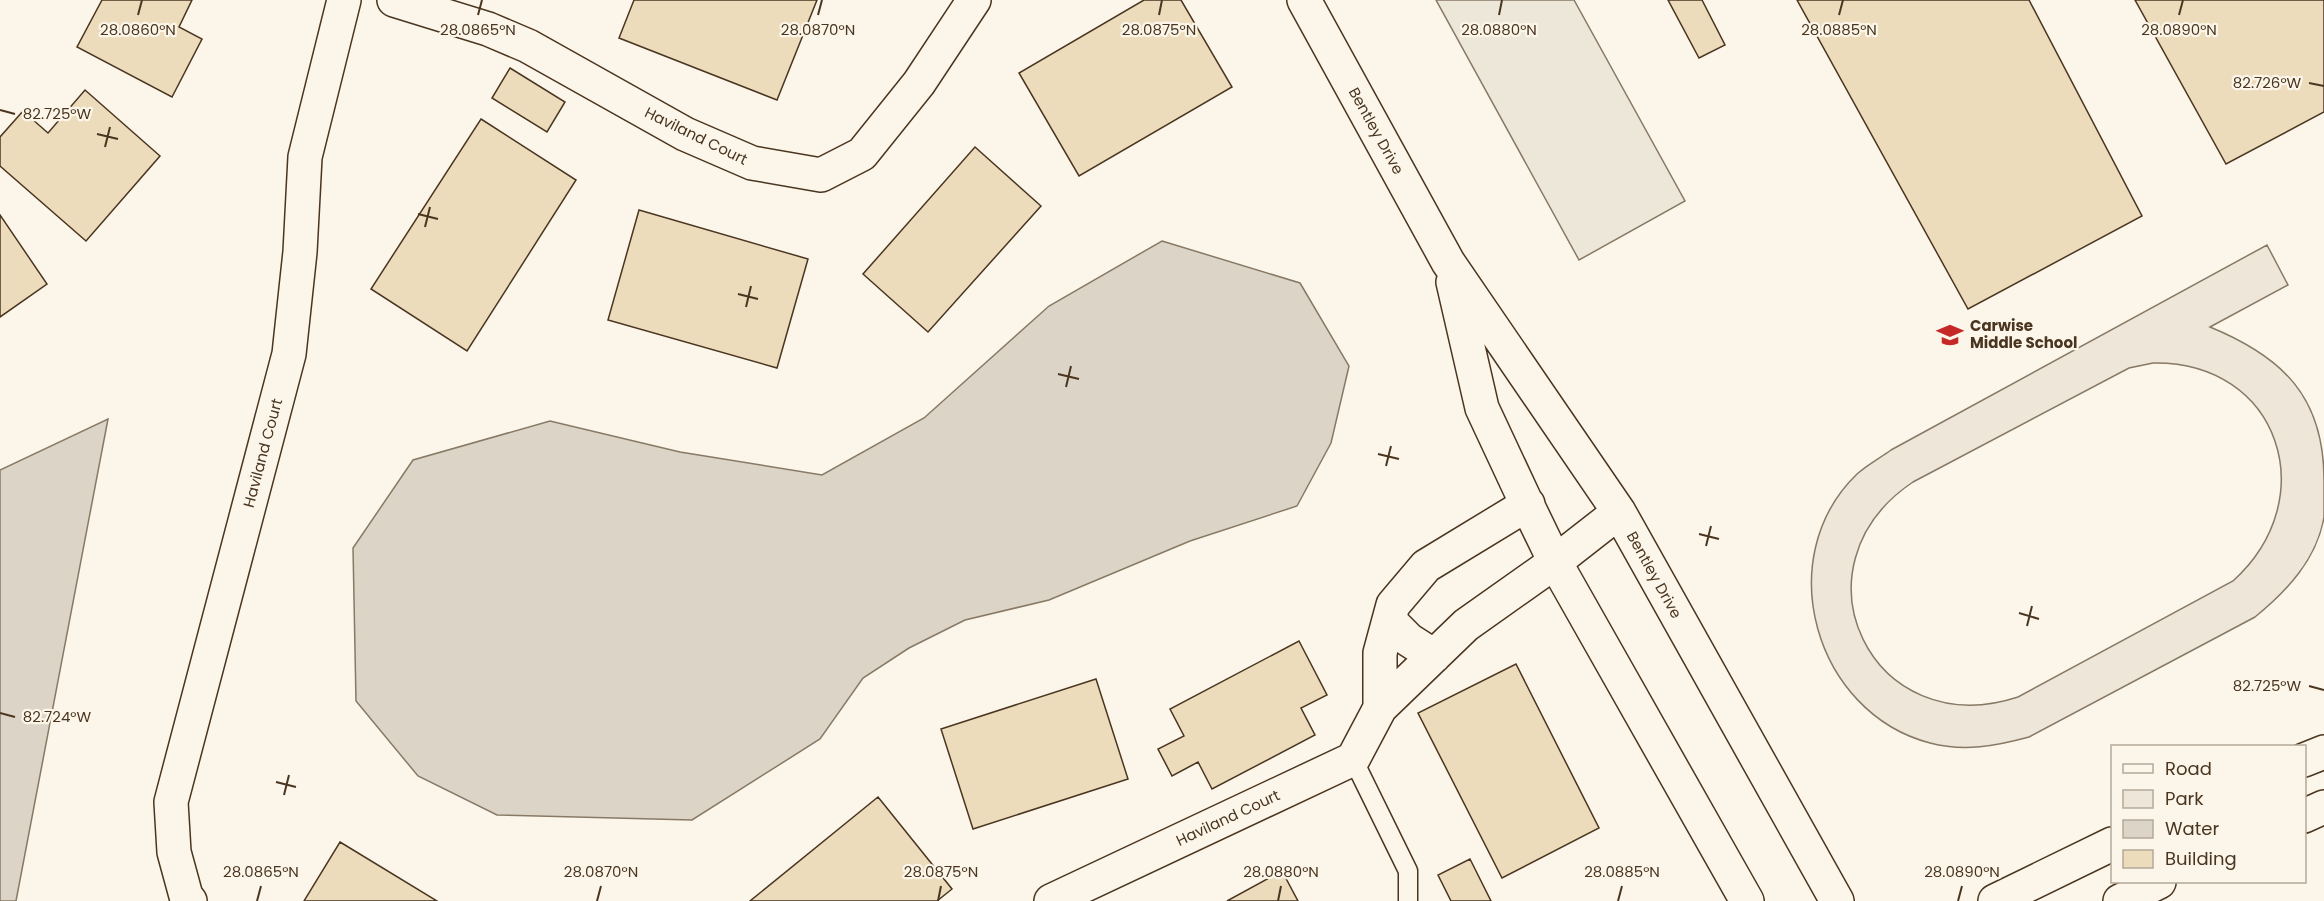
<svg xmlns="http://www.w3.org/2000/svg" width="2324" height="901" font-family="Poppins,sans-serif">
<style>
.green{fill:#ede6d9;stroke:#887966;stroke-width:1.5;fill-rule:evenodd}
.parking{fill:#ede7d9;stroke:#887966;stroke-width:1.5}
.water{fill:#dcd4c6;stroke:#887966;stroke-width:1.5}
.building{fill:#ecdcbc;stroke:#4a3520;stroke-width:1.5}
.lines{fill:none;stroke-linecap:round;stroke-linejoin:round}
.service-casing{stroke:#4a3520;stroke-width:21}
.minor-casing{stroke:#4a3520;stroke-width:36}
.tertiary-casing{stroke:#4a3520;stroke-width:36}
.service{stroke:#fbf6e9;stroke-width:18}
.minor{stroke:#fbf6e9;stroke-width:33}
.tertiary{stroke:#fbf6e9;stroke-width:33}
.ticks{fill:none;stroke:#4a3520;stroke-width:2}
.labels{text-anchor:middle;stroke-width:4.5;stroke-linejoin:round;paint-order:stroke}
.street-label{font-size:15px;fill:#4a3520;stroke:#fbf6e9}
.poi-label{font-size:15px;font-weight:bold;fill:#4a3520;stroke:#fbf6e9;text-anchor:start}
.ticks-label{font-size:15px;text-anchor:middle;fill:#4a3520;stroke:#fbf6e9;stroke-width:4.5;stroke-linejoin:round;paint-order:stroke}
</style>
<rect width="100%" height="100%" fill="#fbf6e9"/>
<path class="green" d="M2267,245L2288,285L2210,327C2283,357 2324,397 2324,480C2324,492 2324,505 2324,517C2317,559 2287,591 2255,617L2029,737C1996,746 1964,752 1930,743C1815,713 1770,558 1857,474C1867,465 1880,458 1891,450ZM2153,363C2280,361 2324,499 2233,581L2018,697C1872,745 1786,567 1913,482L2129,368Z"/>
<path class="parking" d="M1436,0H1574L1685,201L1579,260Z"/>
<path class="water" d="M1162,241L1300,283L1349,366L1331,443L1297,506L1190,541L1049,600L965,620L909,648L863,678L820,739L692,820L497,815L418,776L356,701L353,548L413,460L550,421L680,452L822,475L924,418L1049,306Z
M108,419L16,901H0V470Z"/>
<path class="building" d="M102,0H192L179,27L202,39L172,97L77,47Z
M634,0H817L777,100L619,38Z
M1144,0H1181L1232,87L1079,176L1019,73Z
M1668,0H1702L1725,45L1699,58Z
M1797,0H2029L2142,216L1968,309Z
M2135,0H2324V112L2226,164Z
M510,68L565,102L547,132L492,98Z
M85,90L160,156L86,241L0,166V137L23,111L48,133Z
M481,119L576,180L467,351L371,289Z
M975,147L1041,206L928,332L863,274Z
M639,210L808,259L777,368L608,320Z
M0,215L47,284L0,317Z
M1299,641L1327,695L1301,708L1315,735L1212,789L1198,762L1172,776L1158,749L1184,736L1170,709Z
M1516,664L1599,828L1502,878L1418,713Z
M1096,679L1128,779L973,829L941,729Z
M878,797L952,889L937,901H750Z
M340,842L437,901H304Z
M1470,859L1491,901H1451L1438,875Z
M1282,871L1298,901H1227Z"/>
<g class="lines">
<g class="service-casing">
<path id="service" d="M1353,759L1408,871V901"/>
</g>
<g class="minor-casing">
<path id="minor" d="M394,0L488,29L528,46L685,134L752,163L821,175L862,154L919,83L974,0
M1304,0L1448,262L1619,512L1837,901
M1453,282L1482,408L1525,500L1555,562L1747,901
M1528,504L1426,566L1393,605L1380,653V708L1466,625L1555,562L1619,512
M1389,620L1409,640L1434,656
M190,901L186,896L174,852L171,802L289,354L300,252L305,157L344,0
M1051,901L1353,759L1380,708"/>
</g>
<g class="tertiary-casing">
<path id="tertiary" d="M2304,760L2324,752
M2304,816L2324,807
M1995,901L2112,844
M2120,901L2159,882"/>
</g>
<use href="#service" class="service"/>
<use href="#minor" class="minor"/>
<use href="#tertiary" class="tertiary"/>
</g>
<path class="ticks" d="M138,15L142,0M478,15L482,0M818,15L822,0M1159,15L1162,0M1499,15L1502,0M1839,15L1843,0M2179,15L2183,0M2309,83L2324,86M0,110L15,114M97,134L118,139M105,147L110,127M418,214L438,219M425,227L430,207M738,294L758,299M746,307L751,286M1058,374L1079,379M1066,387L1071,366M1378,454L1399,459M1386,466L1391,446M1699,534L1719,539M1706,546L1711,526M2019,613L2039,619M2027,626L2032,606M2309,686L2324,690M0,713L15,717M276,782L296,787M284,795L289,775M257,901L261,886M597,901L601,886M938,901L941,886M1278,901L1281,886M1618,901L1622,886M1958,901L1962,886"/>
<defs>
<g id="school-bare" transform="scale(2.07)"><path d="M0-5L7-2L0 1L-7-2ZM-4 1L0 2.5L4 1V4Q0 6-4 4Z" fill="#c62828" stroke="#fbf6e9" stroke-width="2.5" paint-order="stroke"/></g>
</defs>
<g fill-rule="evenodd">
<use href="#school-bare" x="1950" y="335"/>
</g>
<g class="labels">
<g class="street-label">
<text transform="translate(1376 131) rotate(61)" y="5">Bentley Drive</text>
<text transform="translate(696 136) rotate(26)" y="5">Haviland Court</text>
<text transform="translate(263 453) rotate(-75)" y="5">Haviland Court</text>
<text transform="translate(1654 575) rotate(61)" y="5">Bentley Drive</text>
<text transform="translate(1228 818) rotate(-25)" y="5">Haviland Court</text>
</g>
<g class="poi-label">
<text x="1970" y="331">Carwise<tspan x="1970" dy="17">Middle School</tspan></text>
</g>
</g>
<g class="ticks-label">
<text x="138" y="35">28.0860°N</text>
<text x="1839" y="35">28.0885°N</text>
<text x="478" y="35">28.0865°N</text>
<text x="818" y="35">28.0870°N</text>
<text x="1159" y="35">28.0875°N</text>
<text x="1499" y="35">28.0880°N</text>
<text x="2179" y="35">28.0890°N</text>
<text x="2267" y="88">82.726°W</text>
<text x="57" y="119">82.725°W</text>
<text x="2267" y="691">82.725°W</text>
<text x="57" y="722">82.724°W</text>
<text x="261" y="877">28.0865°N</text>
<text x="601" y="877">28.0870°N</text>
<text x="941" y="877">28.0875°N</text>
<text x="1281" y="877">28.0880°N</text>
<text x="1622" y="877">28.0885°N</text>
<text x="1962" y="877">28.0890°N</text>
</g>
<rect x="2111" y="745" width="195" height="138" fill="#fbf6e9" stroke="#b4a999" stroke-width="1.5"/>
<rect x="2123" y="764" width="30" height="9" fill="#fbf6e9" stroke="#b4a999" stroke-width="1.5"/>
<text x="2165" y="775" font-size="18" fill="#4a3520">Road</text>
<rect x="2123" y="790" width="30" height="18" fill="#ede6d9" stroke="#b4a999" stroke-width="1.5"/>
<text x="2165" y="805" font-size="18" fill="#4a3520">Park</text>
<rect x="2123" y="820" width="30" height="18" fill="#dcd4c6" stroke="#b4a999" stroke-width="1.5"/>
<text x="2165" y="835" font-size="18" fill="#4a3520">Water</text>
<rect x="2123" y="850" width="30" height="18" fill="#ecdcbc" stroke="#b4a999" stroke-width="1.5"/>
<text x="2165" y="865" font-size="18" fill="#4a3520">Building</text>
</svg>
